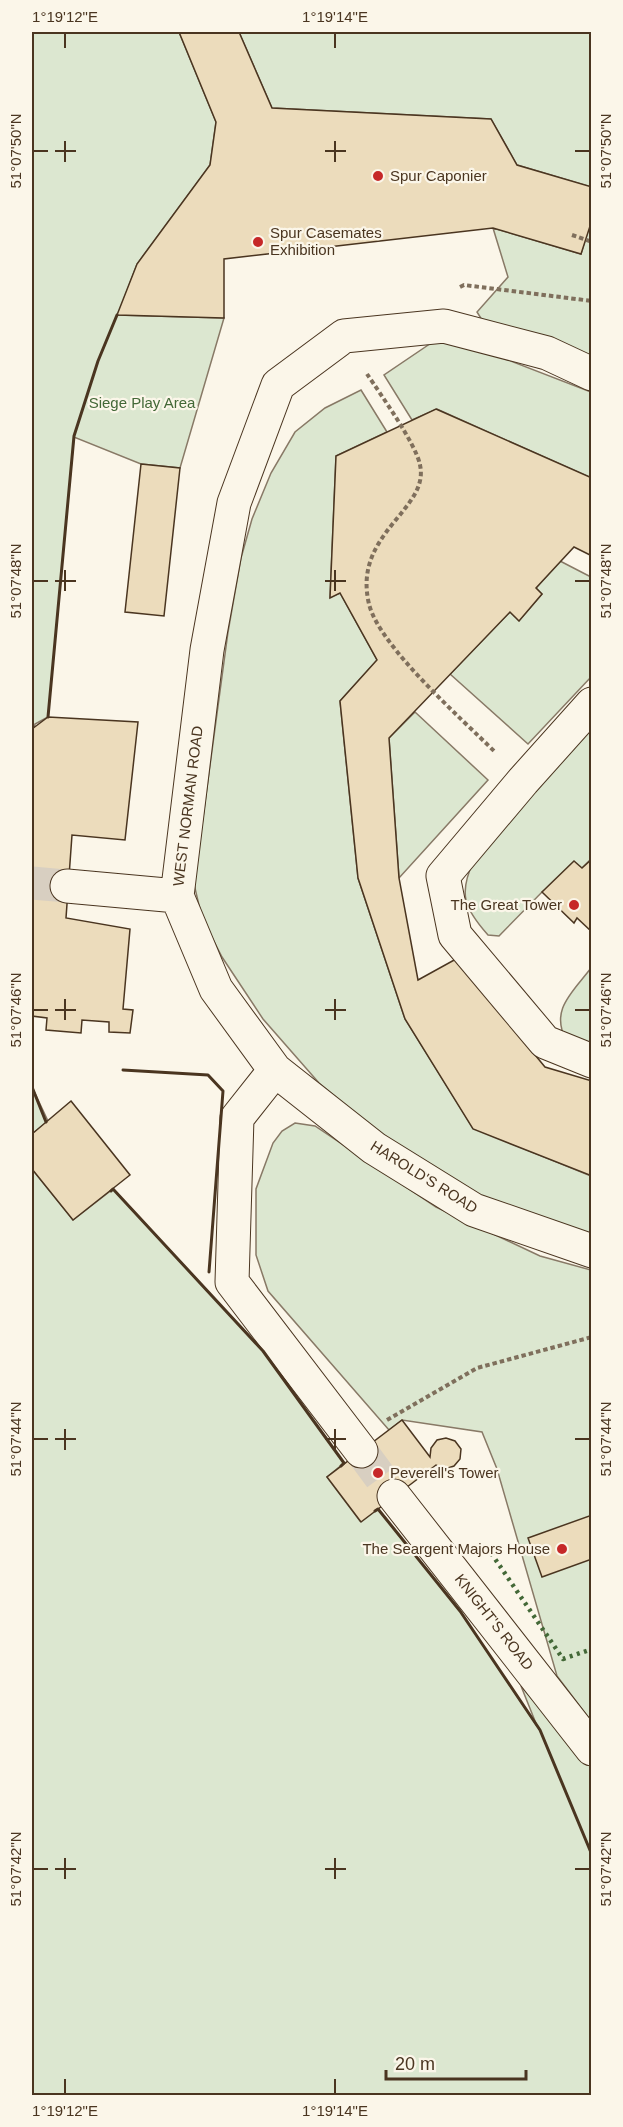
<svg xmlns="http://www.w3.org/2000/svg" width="623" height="2127" font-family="Helvetica,sans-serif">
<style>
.green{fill:#dce7d0;stroke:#887966;stroke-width:1.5}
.building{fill:#ecdcbc;stroke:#4a3520;stroke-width:1.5}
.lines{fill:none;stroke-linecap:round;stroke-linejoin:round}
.minor-tunnel{stroke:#d8cfc1;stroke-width:33;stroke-dasharray:33 16;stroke-linecap:butt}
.minor-casing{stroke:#4a3520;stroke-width:35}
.path{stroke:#7f6f5c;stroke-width:4;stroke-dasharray:4.5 3;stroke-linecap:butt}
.minor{stroke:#fbf6e9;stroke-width:33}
.hedge{stroke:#436837;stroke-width:4.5;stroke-dasharray:3 4.5;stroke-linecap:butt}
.wall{stroke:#4a3520;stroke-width:3}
.ticks{fill:none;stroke:#4a3520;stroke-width:2}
.poi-dot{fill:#c62828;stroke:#fbf6e9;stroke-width:2}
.labels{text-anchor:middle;stroke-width:4.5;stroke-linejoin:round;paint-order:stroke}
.poi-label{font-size:15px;fill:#4a3520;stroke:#fbf6e9;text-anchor:start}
.park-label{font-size:15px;fill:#436837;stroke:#fbf6e9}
.street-label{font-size:15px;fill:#4a3520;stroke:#fbf6e9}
.neatline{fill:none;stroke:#4a3520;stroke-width:2}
.ticks-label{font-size:15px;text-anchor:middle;fill:#4a3520}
</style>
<rect width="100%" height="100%" fill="#fbf6e9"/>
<path class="green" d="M32,32H179L216,122L210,165L137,264L118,315L224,318L180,468L141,464L74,437L48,717L35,724L34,729H32Z
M239,32H591V187L517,165L491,119L272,108Z
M591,220V368L482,320L477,312L508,277L493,228L581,254Z
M443,335L591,392V478L437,409L412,420L384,375Z
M361,390L387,432L336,456L330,597L340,593L377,660L340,701L358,878L405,1019L473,1128L591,1176V1243L482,1197L378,1132L319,1083L263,1019L222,957L202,918L194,884L228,632L241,558L252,519L271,473L295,432L325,408Z
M560,561L591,577V677L528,744L450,674L510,612L519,621L542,594L536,588Z
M415,712L488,780L399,878L389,738Z
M591,726V859L582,868L542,892L499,936L488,935C464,908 458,894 474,860Z
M591,968V1055L567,1042C549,1010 572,993 591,968Z
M32,1087L48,1121L32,1134Z
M295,1123L315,1126L436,1207L540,1256L591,1270V1721L557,1676L497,1469L482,1432L402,1420L389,1430L268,1291L256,1255V1189L273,1143L282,1131Z
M32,1169L73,1220L113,1189L263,1351L344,1463L327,1477L360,1521L378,1509L460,1611L537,1726L521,1686L591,1767V2095H32Z"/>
<path class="building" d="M179,32H239L272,108L491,119L517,165L592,187V220L581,254L493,228L224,259V318L117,315L137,264L210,165L216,122Z
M436,409L592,478V556L574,547L536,588L542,594L519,621L510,612L389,738L399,878L418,980L456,959L545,1067L592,1081V1176L473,1129L405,1019L358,878L340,701L377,660L340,593L330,598L336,456Z
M141,464L180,468L164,616L125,612Z
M48,717L138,722L125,840L72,835L66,918L130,929L123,1009L133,1010L130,1033L109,1032V1022L82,1020L81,1033L46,1030L47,1018L32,1016V729Z
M592,859V932L577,918L574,923L542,892L574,861L582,868Z
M71,1101L130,1175L73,1220L32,1169V1134Z
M402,1420L430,1457L431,1448L437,1440L446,1438L455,1441L461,1449L460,1459L454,1466L445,1469L436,1465L361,1522L327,1477Z
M592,1515V1559L542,1577L528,1538Z"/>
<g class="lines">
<path class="minor-tunnel" d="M32,883L67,886
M361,1451L394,1496"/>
<g class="minor-casing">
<path id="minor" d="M592,704L523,781L443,876L455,935L545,1042L592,1061
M67,886L177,896
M275,1070L374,1148L474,1210L592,1251
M361,1451L232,1282L237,1118L275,1070L216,989L177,896L207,650L234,503L278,385L344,336L444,326L547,353L592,374
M394,1496L592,1749"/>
</g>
<path class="path" d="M572,235L592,242
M460,287L464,285L592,301
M367,374C381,395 416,444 420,465C430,510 352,533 369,604C379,646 462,719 495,752
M387,1420L477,1368L592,1337"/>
<use href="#minor" class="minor"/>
<path class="hedge" d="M487,1547L563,1659L592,1649"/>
<path class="wall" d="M48,717L74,436L98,361L117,315
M123,1070L208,1075L223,1091L209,1272
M32,1087L46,1122
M111,1191L113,1189L263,1351L344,1463L341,1466
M375,1511L378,1509L460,1611L540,1730L592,1855"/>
</g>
<path class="ticks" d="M65,33V48M335,33V48M65,141V162M335,141V162M33,151H48M55,151H76M325,151H346M575,151H590M65,570V591M335,570V591M33,581H48M55,581H76M325,581H346M575,581H590M65,999V1020M335,999V1020M33,1010H48M55,1010H76M325,1010H346M575,1010H590M65,1429V1450M335,1429V1450M33,1439H48M55,1439H76M325,1439H346M575,1439H590M65,1858V1879M335,1858V1879M33,1869H48M55,1869H76M325,1869H346M575,1869H590M65,2079V2094M335,2079V2094"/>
<g class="poi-dot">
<circle cx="378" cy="176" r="6"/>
<circle cx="258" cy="242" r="6"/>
<circle cx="574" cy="905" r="6"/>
<circle cx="378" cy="1473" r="6"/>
<circle cx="562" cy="1549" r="6"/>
</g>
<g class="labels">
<g class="poi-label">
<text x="390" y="181">Spur Caponier</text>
<text x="270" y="238">Spur Casemates<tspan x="270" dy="17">Exhibition</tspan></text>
<text x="562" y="910" text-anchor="end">The Great Tower</text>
<text x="390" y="1478">Peverell's Tower</text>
<text x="550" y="1554" text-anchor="end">The Seargent Majors House</text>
</g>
<g class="park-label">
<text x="142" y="408">Siege Play Area</text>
</g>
<g class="street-label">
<text transform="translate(188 806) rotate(-83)" y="5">WEST NORMAN ROAD</text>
<text transform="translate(424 1177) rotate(32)" y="5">HAROLD'S ROAD</text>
<text transform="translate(494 1622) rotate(52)" y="5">KNIGHT'S ROAD</text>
</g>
</g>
<rect width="623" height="2127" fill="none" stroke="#fbf6e9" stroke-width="66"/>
<path d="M386 2070v9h140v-9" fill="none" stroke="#4a3520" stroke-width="3"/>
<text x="395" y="2070" font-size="18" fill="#4a3520" stroke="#fbf6e9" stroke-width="4.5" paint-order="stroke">20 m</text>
<rect x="33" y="33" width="557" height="2061" class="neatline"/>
<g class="ticks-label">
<text x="65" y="22">1°19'12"E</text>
<text x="335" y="22">1°19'14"E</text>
<text transform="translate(16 151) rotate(-90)" y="5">51°07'50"N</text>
<text transform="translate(606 151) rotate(-90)" y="5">51°07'50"N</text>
<text transform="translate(16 581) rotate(-90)" y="5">51°07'48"N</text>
<text transform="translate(606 581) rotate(-90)" y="5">51°07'48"N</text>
<text transform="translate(16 1010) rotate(-90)" y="5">51°07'46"N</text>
<text transform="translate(606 1010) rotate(-90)" y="5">51°07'46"N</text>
<text transform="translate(16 1439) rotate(-90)" y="5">51°07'44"N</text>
<text transform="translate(606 1439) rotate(-90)" y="5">51°07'44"N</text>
<text transform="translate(16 1869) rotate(-90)" y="5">51°07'42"N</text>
<text transform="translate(606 1869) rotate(-90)" y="5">51°07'42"N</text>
<text x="65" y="2116">1°19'12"E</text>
<text x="335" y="2116">1°19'14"E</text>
</g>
</svg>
